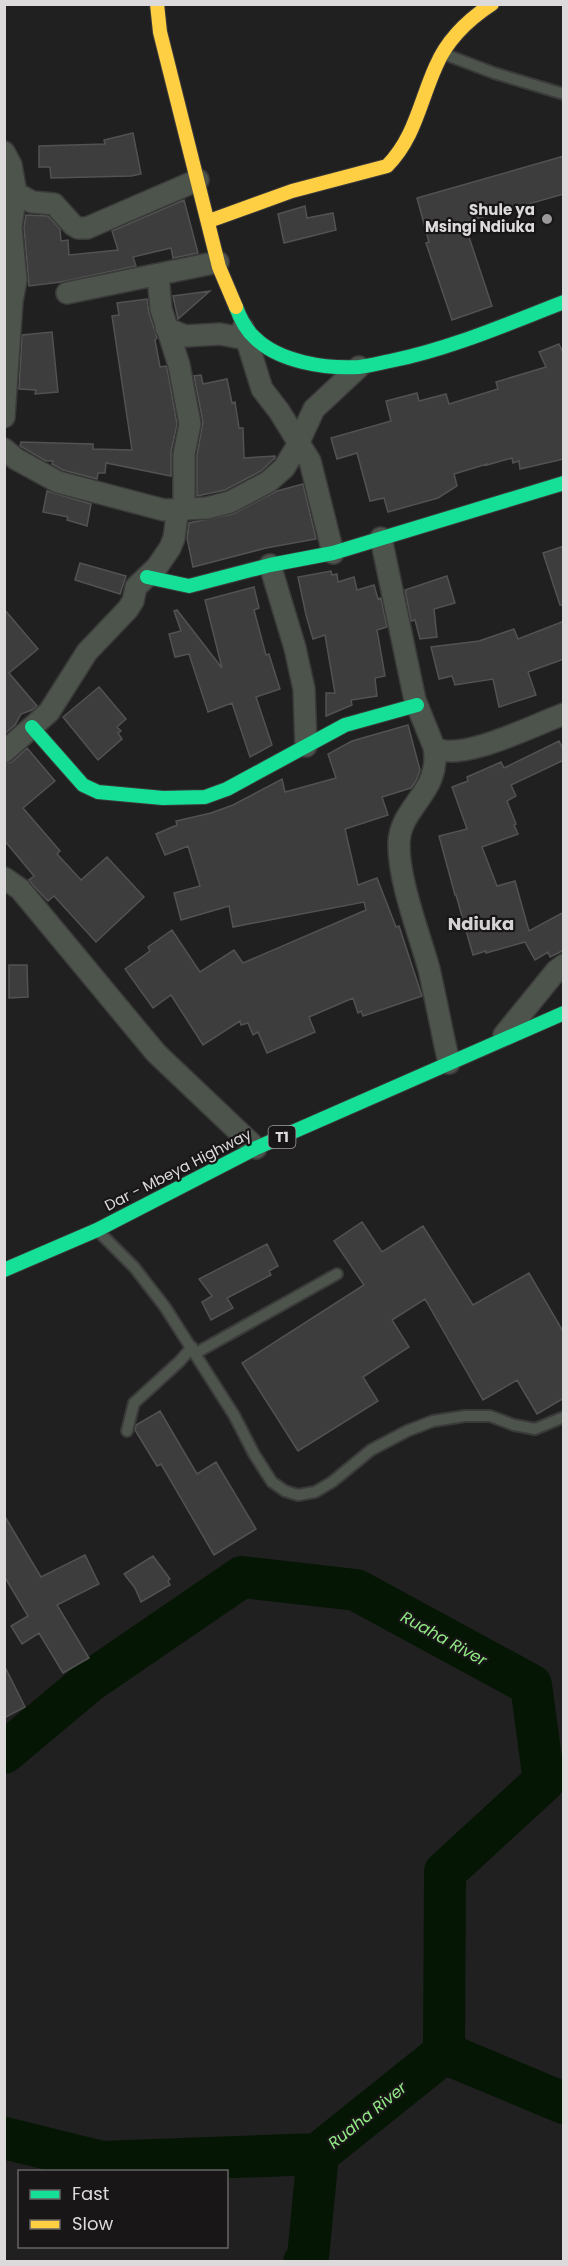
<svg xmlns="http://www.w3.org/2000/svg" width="568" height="2266" font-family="Poppins,sans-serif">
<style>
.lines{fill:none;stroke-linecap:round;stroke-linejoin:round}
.river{stroke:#051604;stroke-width:42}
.building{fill:#3e3d3e;stroke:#525252;stroke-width:1.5}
.lane-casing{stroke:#3b3a3b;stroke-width:14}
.street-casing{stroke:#3b3a3b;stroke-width:24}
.fast-casing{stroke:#3b3a3b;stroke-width:16}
.slow-casing{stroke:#3b3a3b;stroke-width:16}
.lane{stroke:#4c544b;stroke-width:10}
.street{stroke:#4c544b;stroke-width:21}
.fast{stroke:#16e098;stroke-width:14}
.slow{stroke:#ffcf43;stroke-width:14}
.poi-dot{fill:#9b999a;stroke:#181617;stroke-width:2}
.labels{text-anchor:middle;stroke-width:4.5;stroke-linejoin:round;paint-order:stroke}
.shield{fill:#181617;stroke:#a19fa0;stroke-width:1.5}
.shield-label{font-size:14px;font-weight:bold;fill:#dcdadb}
.poi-label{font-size:15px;font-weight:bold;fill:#dcdadb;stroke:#181617;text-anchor:end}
.street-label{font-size:15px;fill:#dcdadb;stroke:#181617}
.water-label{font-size:16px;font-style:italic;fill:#91ea85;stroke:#181617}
.quarter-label{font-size:18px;font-weight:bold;fill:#d6d3d5;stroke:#181617}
</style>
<rect width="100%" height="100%" fill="#212021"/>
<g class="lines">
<path class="river" d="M4,1753L90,1681L242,1577L356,1590L531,1685L544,1781L445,1872L444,2053
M4,2138L102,2162L318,2154
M304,2262L308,2257L318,2154L444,2053L564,2103"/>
</g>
<path class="building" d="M133,133L141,174L131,176L51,178L50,167H39V146L105,144L104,140Z
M564,156V194L464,222L492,306L452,320L426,243L429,242L417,198Z
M184,200L198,253L173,258L171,248L133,257L136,266L61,282L29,286L24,227L26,215L48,216L60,229L61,241L68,240L69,255L118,250L112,231Z
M305,206L307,218L333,213L336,230L284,243L278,214Z
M210,291L178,319L173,296Z
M147,299L149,313L157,338L155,340L160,367L166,366L167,368L177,424L171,452V476L106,463L105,473H98L97,479L63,470L52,464L53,461H46L20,446L21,442L93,444V449L132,450L112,316L119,315L117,303Z
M52,332L58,392L35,394L36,390L19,389L22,335Z
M559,344L564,355V459L520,469L519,461L513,463L512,458L487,465V464L454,474L457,486L438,498L388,512L384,498L370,501L357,453L337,459L331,438L391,421L386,401L417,393L419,401L446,394L449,404L498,389L496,382L546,367L539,352Z
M201,375L203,384L227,379L232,403L235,402L239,428H243L244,458L275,456V458L261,471L225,490L197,496V455L203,422L194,376Z
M303,484L316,539L266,548L193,567L187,538L189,523L233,514L277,491Z
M47,491L91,504L87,526L67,520L68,517L43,512Z
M564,546V605H560L543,553Z
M80,563L126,576L120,594L75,580Z
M331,571L332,575L337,574L338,582L354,577L357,590L374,585L378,599L381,598L387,627L377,630L385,676L375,678L377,696L351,700L352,705L326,716V693H335L325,635L313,639L306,615L298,577Z
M447,576L455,603L434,609L437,637L420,639L415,620L411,621L405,590Z
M254,587L259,608L254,610L266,655L269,654L280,689L256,697L272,745L250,757L232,703L208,712L189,654L175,657L169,634L181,631L174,611L177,610L222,668L205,600Z
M4,609L38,649L9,673L37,706L32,710L21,714L15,725L4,734Z
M564,621V659L528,672L536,695L499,707L493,679L455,685L452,676L439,679L431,647L479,641L514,629L518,639Z
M99,687L126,719L117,727L121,731L118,733L122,739L98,760L63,717Z
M408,725L420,770L416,781L411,788L382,797L388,815L345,829L358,885L377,878L396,927L399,926L422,996L363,1016L361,1011L358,1013L353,998L309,1017L315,1032L267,1053L258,1032L253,1035L248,1023L241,1025L240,1021L203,1045L171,995L153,1008L125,969L150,951L148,947L172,930L200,972L234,950L243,963L366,910L364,902L233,927L229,906L181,920L174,893L200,886L188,846L165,855L156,834L177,825L176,821L211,813L233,805L282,779L285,792L336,778L328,754L352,741Z
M559,741L564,751V760L511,785L516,796L507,801L516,824L514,825L518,834L482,847L497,886L515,881L529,931L564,912V950L550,957L548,952L535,960L525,942L486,953V951L473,955L456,895H455L439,836L467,829L452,787L468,781L467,777L501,762L504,768Z
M27,748L55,781L23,808L60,851L57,854L81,880L107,857L144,897L96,942L54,896L48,901L32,884L29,880L34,876L4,840V764L12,762Z
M9,965H27L28,997L9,998Z
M362,1222L382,1252L423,1226L473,1305L529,1273L564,1333V1398L537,1414L517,1380L483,1400L425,1299L392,1320L409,1347L363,1377L378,1401L298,1451L242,1363L364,1285L334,1241Z
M267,1244L278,1266L269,1271L271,1275L227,1298L233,1308L211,1320L202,1302L212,1296L199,1279Z
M160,1411L197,1474L216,1462L256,1529L214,1555L161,1464L157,1466L135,1430L136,1425Z
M4,1515L41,1577L85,1555L99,1584L57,1605L89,1658L63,1673L39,1633L22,1644L11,1626L28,1616L4,1576Z
M153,1556L170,1579L168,1581L170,1585L141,1602L135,1588L124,1574Z
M4,1665L25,1707L4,1718Z"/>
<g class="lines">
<g class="lane-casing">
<path id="lane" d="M444,54L494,73L564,94
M99,1232L134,1267L165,1307L234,1415L254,1454L272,1482L285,1491L298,1495L315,1492L332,1482L371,1450L407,1431L433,1421L465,1416H490L514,1425L535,1429L564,1417
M196,1353L337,1274
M127,1431L134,1403L180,1361L192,1347"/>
</g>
<g class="street-casing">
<path id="street" d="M4,152L11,165L16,193L11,227L16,280L12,301L4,417
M16,193L32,202L54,204L73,225L78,228H87L198,180
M158,275L161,309L179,365L190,424L184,454V509
M67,293L218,262
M166,328L185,336L220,334L246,339
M243,328L262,389L279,411L310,461L333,553
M4,449L16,459L58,482L164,510L207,508L230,502L268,482L284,468L296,448L314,409L359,367
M381,538L415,700L434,747C458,764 536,724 564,714
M270,565L295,648L304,689L306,746
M434,747C442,792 400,806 399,843C398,879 419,933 429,969C436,1000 442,1032 449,1063
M4,752L49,712L87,652L128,609L133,601L136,587L157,567L170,548L174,538L178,509
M4,878L20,889L156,1053L256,1148
M504,1035L556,971L564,965"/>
</g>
<g class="fast-casing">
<path id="fast" d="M236,307C240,318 246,330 255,338C279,362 326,369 359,367C369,366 380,363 390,361C450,349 507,324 564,302
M147,577L189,586L270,565L333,553L564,483
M32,727L83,785L98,792L163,798L205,797L227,789L345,725L417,705
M4,1270L97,1230L256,1148L564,1013"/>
</g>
<g class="slow-casing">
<path id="slow" d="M157,4L160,32L219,267L236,307
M209,221L292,191L387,166C415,138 420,101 436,66C447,40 469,19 492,4"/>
</g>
<use href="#lane" class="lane"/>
<use href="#street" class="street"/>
<use href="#fast" class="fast"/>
<use href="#slow" class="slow"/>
</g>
<circle class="poi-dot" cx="547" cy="219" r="6"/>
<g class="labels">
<rect class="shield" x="268.5" y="1126" width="27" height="22" rx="4.5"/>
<g class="shield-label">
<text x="282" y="1142">T1</text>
</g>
<g class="poi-label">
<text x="535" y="215">Shule ya<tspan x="535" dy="17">Msingi Ndiuka</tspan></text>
</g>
<g class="street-label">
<text transform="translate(178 1170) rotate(-27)" y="5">Dar - Mbeya Highway</text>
</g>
<g class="water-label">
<text transform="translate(444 1638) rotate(29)" y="6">Ruaha River</text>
<text transform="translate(367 2115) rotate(-39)" y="6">Ruaha River</text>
</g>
<g class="quarter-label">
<text x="481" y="930">Ndiuka</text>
</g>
</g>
<rect width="568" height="2266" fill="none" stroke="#dcdadb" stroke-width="12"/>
<rect x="18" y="2170" width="210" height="78" fill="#181617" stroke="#666465" stroke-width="1.5"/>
<rect x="30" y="2190" width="30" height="9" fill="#16e098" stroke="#666465" stroke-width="1.5"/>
<text x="72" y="2200" font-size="18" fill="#dcdadb">Fast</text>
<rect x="30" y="2220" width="30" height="9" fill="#ffcf43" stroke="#666465" stroke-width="1.5"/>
<text x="72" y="2230" font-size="18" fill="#dcdadb">Slow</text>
</svg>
